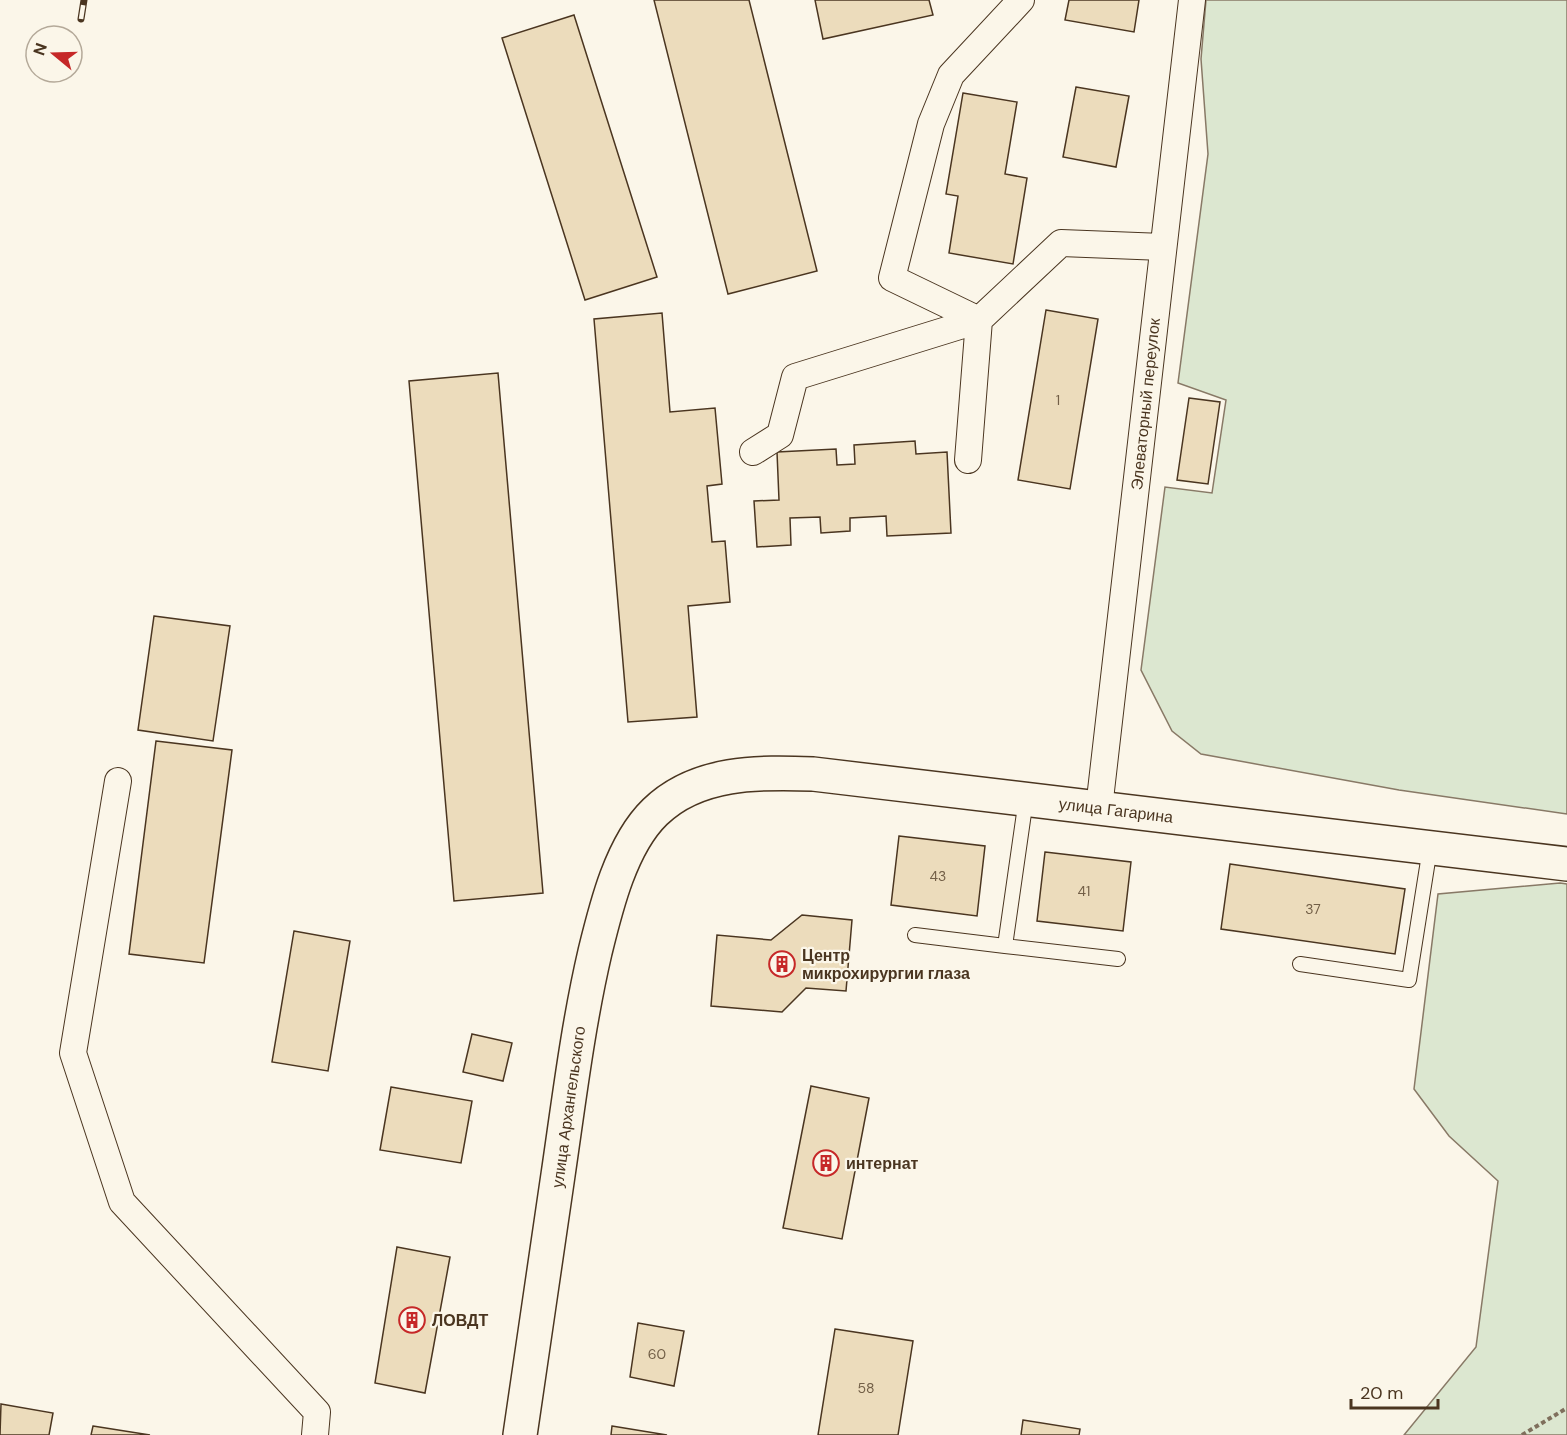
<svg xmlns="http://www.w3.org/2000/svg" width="1567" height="1435" font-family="'DM Sans',sans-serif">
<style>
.green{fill:#dce7d0;stroke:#887966;stroke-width:1.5}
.building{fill:#ecdcbc;stroke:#4a3520;stroke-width:1.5}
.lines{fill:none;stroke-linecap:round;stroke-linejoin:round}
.service-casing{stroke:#4a3520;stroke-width:16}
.minor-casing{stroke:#4a3520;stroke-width:28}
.tertiary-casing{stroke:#4a3520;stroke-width:36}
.path{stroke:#7f6f5c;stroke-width:4;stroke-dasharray:4.5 3;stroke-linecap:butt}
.service{stroke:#fbf6e9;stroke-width:14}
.minor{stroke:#fbf6e9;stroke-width:26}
.tertiary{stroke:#fbf6e9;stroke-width:33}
.rail-casing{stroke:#4a3520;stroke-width:7}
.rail{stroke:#fbf6e9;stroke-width:4.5;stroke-dasharray:14;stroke-linecap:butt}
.labels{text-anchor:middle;stroke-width:4.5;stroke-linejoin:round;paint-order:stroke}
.number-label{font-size:14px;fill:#725f47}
.street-label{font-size:16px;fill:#4a3520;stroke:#fbf6e9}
.poi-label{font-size:16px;font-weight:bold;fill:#4a3520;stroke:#fbf6e9;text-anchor:start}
</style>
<rect width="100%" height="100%" fill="#fbf6e9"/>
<path class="green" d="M1206,0H1567V814L1399,790L1201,754L1172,731L1141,670L1165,487L1212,493L1226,400L1178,383L1208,154L1201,59Z
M1560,883L1567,884V1435H1404L1476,1347L1498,1181L1449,1136L1414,1089L1438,894Z"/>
<path class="building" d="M654,0H749L817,271L728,294Z
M815,0H929L933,15L823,39Z
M1069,0H1139L1134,32L1065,20Z
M574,15L657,277L585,300L502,38Z
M1076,87L1129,96L1116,167L1063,157Z
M963,93L1017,102L1005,174L1027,178L1013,264L949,253L958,196L946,194Z
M1046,310L1098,319L1070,489L1018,480Z
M662,313L670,412L715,408L722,484L707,486L712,542L725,541L730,602L688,606L697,717L628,722L594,319Z
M498,373L543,893L454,901L409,381Z
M1189,398L1220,402L1208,484L1177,480Z
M915,441L916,454L947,452L951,533L887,536L886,516L850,518V531L821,533L820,517L790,518L791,545L757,547L754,501L779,500L777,452L836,449L837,465L855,464L854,445Z
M154,616L230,626L213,741L138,730Z
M156,741L232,750L204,963L129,954Z
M899,836L985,846L977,916L891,905Z
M1045,852L1131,862L1123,931L1037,921Z
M1230,864L1405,889L1395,954L1221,929Z
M802,915L852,920L846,991L806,988L782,1012L711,1006L717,935L771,940Z
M294,931L350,941L328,1071L272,1062Z
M472,1034L512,1043L503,1081L463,1072Z
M811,1086L869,1098L842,1239L783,1228Z
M391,1087L472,1101L461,1163L380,1150Z
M397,1247L450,1257L425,1393L375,1383Z
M638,1323L684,1331L674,1386L630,1377Z
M835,1329L913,1341L898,1435H818Z
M1,1404L53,1413L49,1435H0Z
M1023,1420L1080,1429L1079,1435H1021Z
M93,1426L150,1435H91Z
M612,1426L667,1435H611Z"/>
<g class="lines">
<g class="service-casing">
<path id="service" d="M1026,799L1005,946L1118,959
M915,935L1005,946
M1300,964L1409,980L1430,848"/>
</g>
<g class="minor-casing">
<path id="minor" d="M979,320L892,278L931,124L951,75L1021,0
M753,452L780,435L795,377L979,320
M968,460L979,320L1061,243L1163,247
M118,781L73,1053L122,1202L317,1412L315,1435
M1099,808L1192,0"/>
</g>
<g class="tertiary-casing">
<path id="tertiary" d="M520,1435C533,1348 545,1262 558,1175C569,1100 578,1025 595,952C606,907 621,845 655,812C697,771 759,772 813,774L1567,864"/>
</g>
<path class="path" d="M1522,1435L1567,1408"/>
<use href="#service" class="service"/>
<use href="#minor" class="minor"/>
<use href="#tertiary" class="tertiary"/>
<g class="rail-casing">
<path id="rail" d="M81,19L84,0"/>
</g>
<use href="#rail" class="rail"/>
</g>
<defs>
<g id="building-ring" transform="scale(1.35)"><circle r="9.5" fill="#fbf6e9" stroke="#c62828" stroke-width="1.5"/><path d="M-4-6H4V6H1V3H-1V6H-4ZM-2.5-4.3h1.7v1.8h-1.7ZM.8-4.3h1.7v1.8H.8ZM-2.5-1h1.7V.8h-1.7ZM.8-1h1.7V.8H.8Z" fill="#c62828"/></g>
</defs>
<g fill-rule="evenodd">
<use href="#building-ring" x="782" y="964"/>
<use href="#building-ring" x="826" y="1163"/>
<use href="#building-ring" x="412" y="1320"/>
</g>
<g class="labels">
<g class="number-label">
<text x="1058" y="405">1</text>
<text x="938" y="881">43</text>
<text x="1084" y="896">41</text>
<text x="1313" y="914">37</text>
<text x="657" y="1359">60</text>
<text x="866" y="1393">58</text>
</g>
<g class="street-label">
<text transform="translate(1145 404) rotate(-84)" y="6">Элеваторный переулок</text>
<text transform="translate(1116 810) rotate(7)" y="6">улица Гагарина</text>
<text transform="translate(568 1107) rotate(-82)" y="6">улица Архангельского</text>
</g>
<g class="poi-label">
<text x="802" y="961">Центр<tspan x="802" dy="18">микрохирургии глаза</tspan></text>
<text x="846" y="1169">интернат</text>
<text x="432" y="1326">ЛОВДТ</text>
</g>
</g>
<g transform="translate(54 54) rotate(289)"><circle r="28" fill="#fbf6e9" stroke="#b4a999" stroke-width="1.5"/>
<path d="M0-4.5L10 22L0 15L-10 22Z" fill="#c62828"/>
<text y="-9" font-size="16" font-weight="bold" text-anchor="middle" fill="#4a3520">N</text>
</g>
<path d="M1351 1399v9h87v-9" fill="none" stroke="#4a3520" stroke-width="3"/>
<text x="1360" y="1399" font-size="18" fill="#4a3520" stroke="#fbf6e9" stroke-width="4.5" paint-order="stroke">20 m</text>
</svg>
